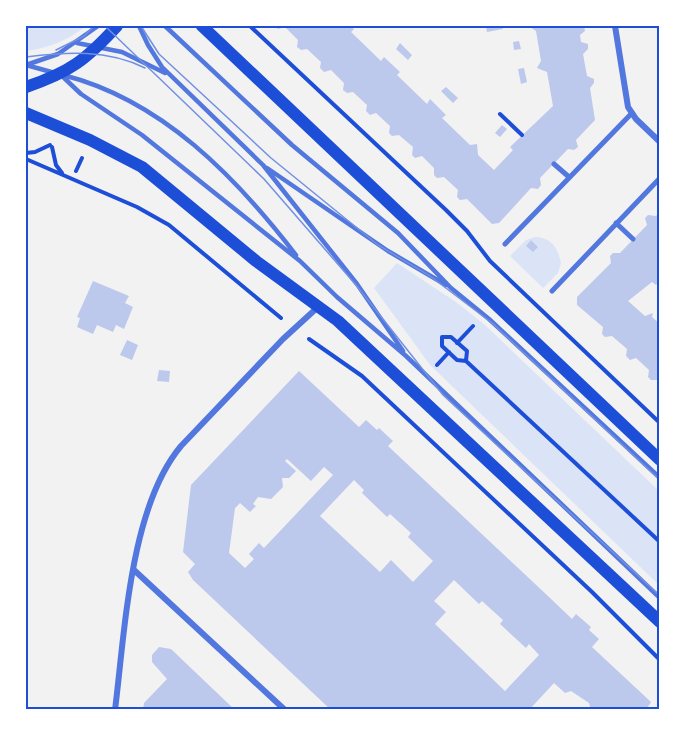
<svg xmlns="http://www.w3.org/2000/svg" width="685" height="735" font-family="'Work Sans',sans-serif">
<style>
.green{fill:#dbe4f7}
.building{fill:#bdc9ec;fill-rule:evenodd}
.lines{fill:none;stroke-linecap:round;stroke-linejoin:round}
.path{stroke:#1d4ed8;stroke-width:4}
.service{stroke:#5277de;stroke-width:4.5}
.pedestrian{stroke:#5277de;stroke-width:5}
.minor{stroke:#5277de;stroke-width:6}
.secondary{stroke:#1d4ed8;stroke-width:12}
.tram{stroke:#7290e2;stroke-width:1.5}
.neatline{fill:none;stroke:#1d4ed8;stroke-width:2}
</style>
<rect width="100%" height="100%" fill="#f2f2f2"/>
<path class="green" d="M26,26H86C68,40 49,48 26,51Z
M535,237C551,237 558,248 561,263L558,273L543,288L510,256L526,240Z
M397,263L456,302L485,325L659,491V585L430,365L374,288Z"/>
<path class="building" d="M274,26H351L354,29L351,32L381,61L384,57L400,72L397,75L427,104L430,99L446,115L442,118L470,145L477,144L478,155L494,170L513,150L510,147L553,106L547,72L537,68L541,61L536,31L530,27L584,26L585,31L580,35L581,42L588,44V49L583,54L587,76L594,79V83L590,88L595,120L576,140L578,147L574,150L568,149L540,178L541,185L538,189L531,188L499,223L492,224L467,199L460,200L457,197L458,190L444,177L437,178L434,175V168L422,156L415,158L412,155L413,147L399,135L392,136L389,133L390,126L376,113L370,115L366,111L367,105L353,92L347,93L343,90L344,83L331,70L324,72L320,68L321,62L307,49L301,50L297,47L298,40L285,27L278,29Z
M486,26H502L503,29L487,32Z
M519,41L521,49L514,50L513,42Z
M400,43L412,55L408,60L396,49Z
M524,68L527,82L521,84L518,69Z
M446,87L458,98L453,103L441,91Z
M502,125L507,129L500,137L495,133Z
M660,212V281L656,285L652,282L628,301L645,316L653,313L652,317L660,324V380H651L648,377L649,370L636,358L630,360L626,356L627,349L612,336L605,337L602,334L603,327L577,305V297L611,263L610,256L613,253H620L647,225L645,218L648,215L656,216Z
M531,240L538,247L533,252L526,246Z
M93,281L129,296L125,303L133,307L124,329L116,325L113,332L97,325L93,334L77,327L80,318L77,317Z
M127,340L138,345L132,360L120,355Z
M159,370L170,371L169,382L157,381Z
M299,371L359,427L366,420L377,430L379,428L393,441L388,446L549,597L572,619L576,614L591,627L589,630L599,639L592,647L651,702L646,710H591L589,703L571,691L565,693L554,683L529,710H331L193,580L188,572L195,564L183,552L191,485ZM287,459L311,481L324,467L333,475L264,548L259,543L249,554L254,559L245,568L229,553L235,508L240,503L250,512L256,506L253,504L258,497L271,499L283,487L282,478H289L296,471L285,461ZM354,480L364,490L362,493L387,517L390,514L411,533L408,537L433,561L413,582L391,560L380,572L320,516ZM454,580L479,604L482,601L493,611L503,620L500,624L526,648L529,644L539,655L505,691L435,624L446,612L434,601Z
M159,647L171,649L235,710H143L144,703L167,679L152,662V655Z"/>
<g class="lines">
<path class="path" d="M250,26L446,210L467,231L490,261L660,423
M500,114L522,135
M52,147L56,165L62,173
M26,153L35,152L50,145
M26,159L137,207L169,225L281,318
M76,171L82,158
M309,339L362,376L592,592L660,660
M457,343L473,326
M466,361L467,351L451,337H442V346L457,360L466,361L660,542
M437,365L449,352"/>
<path class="service" d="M139,26L148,45L162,67L263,165L357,284L403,351
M165,26L292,145L398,233L451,288L489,319L660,478
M77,43L122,52L165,73
M26,65L55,73
M26,65L58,54L98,26
M61,75L81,94L142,135L300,261L337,297L406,356L660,598
M63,75C162,100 236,177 296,255
M267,168L388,251L446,285"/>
<path class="pedestrian" d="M554,164L569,177
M616,223L633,239
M505,244L632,113
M552,291L660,178"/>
<path class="minor" d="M615,26L628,107L636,119L660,142
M134,570L285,710
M115,710C125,631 130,507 181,446L283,339L318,307"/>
<path class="secondary" d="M202,26L660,460
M26,87C70,72 86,60 117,26
M26,113L90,140L142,167L256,261L338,321L660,622"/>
<path class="tram" d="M105,26L264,179L356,285L443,395L660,596
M141,26L159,54L271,158L378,245L430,276L492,323L660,480
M56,50L84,36L94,26
M26,57C66,52 107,49 145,68"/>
</g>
<rect width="685" height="735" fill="none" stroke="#ffffff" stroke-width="54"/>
<rect x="27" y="27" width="631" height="681" class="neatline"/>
</svg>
